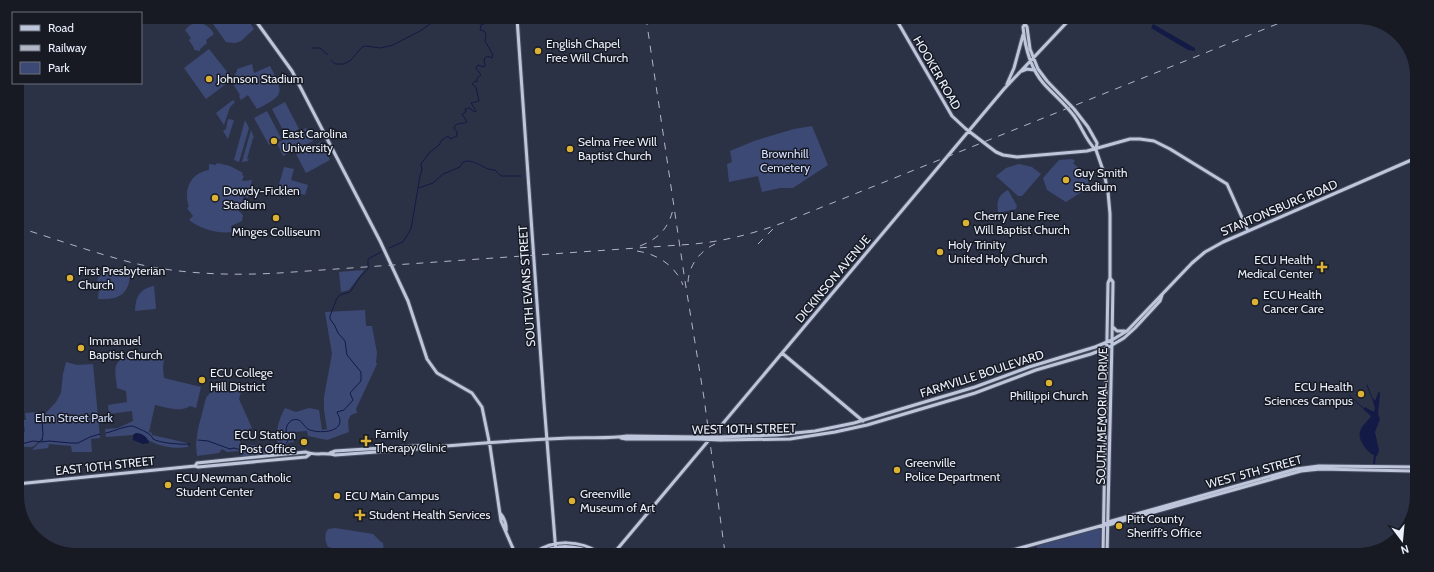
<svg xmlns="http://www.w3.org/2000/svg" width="1434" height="572" font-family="Cabin,sans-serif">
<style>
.green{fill:#3d4975}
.water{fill:#121a45}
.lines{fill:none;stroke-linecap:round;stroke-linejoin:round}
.stream{stroke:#121a45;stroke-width:1}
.canal{stroke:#121a45;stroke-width:2}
.major-casing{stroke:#4a5063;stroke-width:5}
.major{stroke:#bec6db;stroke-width:3}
.rail{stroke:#b1b6c5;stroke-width:1;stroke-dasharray:7 7;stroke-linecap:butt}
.major-bridge-casing{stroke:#4a5063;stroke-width:5;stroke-linecap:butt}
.major-bridge{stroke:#bec6db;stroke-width:3}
.poi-dot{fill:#dbb233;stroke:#171a23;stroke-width:1.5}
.labels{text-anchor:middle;stroke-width:3;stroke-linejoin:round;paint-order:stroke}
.poi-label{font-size:12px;fill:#eaeffc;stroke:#171a23;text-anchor:start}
.street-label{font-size:12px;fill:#eaeffc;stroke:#171a23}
.park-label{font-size:12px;fill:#d3ddfd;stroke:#171a23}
</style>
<rect width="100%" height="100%" fill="#2c3246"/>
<path class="green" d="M208,17H246L254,29L241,41L235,43L226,42Z
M197,23C205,23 210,27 214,34L206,40L207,43L200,49V51L194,50V48L189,40L191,38L185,30L190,25Z
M209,49L228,73L226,84L206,99L184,68Z
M252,64L254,73L270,66C284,93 285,95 257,109L248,95L241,100L239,96L240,95L233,84L234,76L237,71V69Z
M233,100L235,102L230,107L224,125L216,113Z
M285,102L299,129L286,136L272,109Z
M267,111L281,138L269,145L254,118Z
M228,119L234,120L228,139L223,131L226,129Z
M245,120L249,128L239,162L234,160Z
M812,126L828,165L793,188H780L762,192L758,176L729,182L727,164L732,162L730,151L754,141L794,129Z
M306,128L313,141L283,156L277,143Z
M251,130L254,138H253L247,159H249L248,161L242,162Z
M321,142L330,160L306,173L296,154Z
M1072,159L1075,161L1073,163L1083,172L1087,171L1089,187L1066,202L1047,190L1043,178L1059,160Z
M217,163L230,166L243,173L242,175L244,176L242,180L243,181L252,180L248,198L244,196L241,206L238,210L243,215L242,221L231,226L232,232C217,234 201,229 189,220L193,216L187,208L189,207C183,190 190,173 209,170V164L216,165Z
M1019,164L1032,167L1041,174L1022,196H1018L996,176L1006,168Z
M284,167L294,169L291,180L308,185L305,195L278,188Z
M1008,190L1017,206L1016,209L998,213C997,202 997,196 1008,190Z
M364,270L349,290L341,292L339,272Z
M104,273L130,276C128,296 117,300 98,299L99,286L97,280L99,276Z
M154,286L156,308L155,309L135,311C136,297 139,289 154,286Z
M365,310L366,326H372L377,353L376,362L377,364L356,409L357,413C346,414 348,424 349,432L327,440L308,436L307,431L293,432L294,442L288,443L283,451L280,453C274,437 277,423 285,408L296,412L309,408L319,410L322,430L327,429L324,410V397L332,354L325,312Z
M142,354L160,356L164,359L163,368L164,378L201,387L196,408L190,406C180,413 166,407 155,405L149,432L152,433V435L187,443L188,447C176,449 161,447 150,441C145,439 142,435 136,433L133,435L106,437L105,429L118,428L133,421L132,411L109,414L108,405L127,402L126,391L117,388C115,368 111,360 134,355L136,359L140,357L139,355Z
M66,362L77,365L93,364L100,438L91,439L92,452H72L71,446L49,444L48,448L32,450L42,440V438C29,453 33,444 17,448V437L25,431L23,420H26L25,413L38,412L36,420L40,422L44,415L56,402L61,393L63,374Z
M218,388L221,390L231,393L232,390L241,392L239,399L252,428L238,435L241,445H260L263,447L272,445L275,453L241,457L239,451L227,452L222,449L219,453L197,456L196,444L198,429L206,398L210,393Z
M335,528L373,534L381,542L383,543L384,553H352L328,547C325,541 324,535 328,529Z
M1097,529H1100L1101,531L1100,554H1038L1037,546Z"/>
<path class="water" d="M1153,24L1195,48V51L1188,50L1151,28Z
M1379,391L1380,393L1378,414L1380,419L1375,432L1379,450L1377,456C1369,456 1357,439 1360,432C1361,426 1368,421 1371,416L1363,409L1365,407L1374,412L1375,408L1372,398H1373L1375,401Z
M136,433C142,433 148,437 149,443L143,444L133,440V435Z"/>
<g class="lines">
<path class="stream" d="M465,18L467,22L474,20L480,24
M312,48H320L328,55
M331,60L335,64H344L351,60L362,47L365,46L381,48L393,45L420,31L439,18
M419,188L433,183L443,174L460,167L462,163C473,156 484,171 495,170L501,176H521
M389,248L403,242L411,229L420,176L422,170L421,164L429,153L439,145L442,140L448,136L450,139L457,136V132L454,128C456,121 463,125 467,122L462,114L466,112L465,109L469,108L475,112L476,111L471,103L479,101L476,87L472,84L475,81L477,82V78L481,75L476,68L478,65L484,67L485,66L484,59L487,56L492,58L493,55L485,41L486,34L484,31L480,30L481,25L489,22L492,18
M1367,385L1372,398
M1349,395L1363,408
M106,433C115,431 124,426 133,426C135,427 147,432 149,434C151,435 152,437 153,439C159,443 182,445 190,444
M198,440L208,441L230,449L234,448L241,450L247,447L260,450H275
M42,441L43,434L42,420
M17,445L33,441L41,442L49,441L71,443H78L90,437L100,434
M278,449L285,445L288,441C286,431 284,426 292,420C303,417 302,427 310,430C318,433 340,433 340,421C340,418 338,415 337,412L344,410L353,400L350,393L361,381V372L347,355L345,341L338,333L335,326L330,319V316L337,298L340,295L350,292L360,277L368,269V259L381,252"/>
<path class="canal" d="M1374,463L1375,456"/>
<g class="major-casing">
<path id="major" d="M253,17L292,71L380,241L408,301L427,359L437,373L472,393L482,407L490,446L501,521L515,553
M517,18L544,403L556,553
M896,19L952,116L966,129L996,152L1003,155L1017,157L1087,151L1130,139H1140L1154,141L1170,149L1227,184L1232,195L1248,231
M1025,19V24L1027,27L1030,49L1038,69L1047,81L1074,109L1088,127L1097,143L1096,150L1104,173L1108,192L1110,214V278L1108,283L1103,554
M1025,24L1023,27C1025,48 1030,68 1044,84C1054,95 1065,104 1074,116C1082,127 1086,141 1096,150
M1022,71L1027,69L1034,70
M1007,84L1014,68L1023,35
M1113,327L1117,331H1125
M782,353L863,421
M720,437L776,435L815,431L854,423L975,387L1029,367L1095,347L1112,340L1127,331L1192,263L1205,252L1223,242L1416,158
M621,438L626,439H699
M720,440L790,439L835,432L867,425L975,393L1036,370L1091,354L1107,348L1124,338L1135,328L1160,301L1162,295
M330,453L335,451L430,445L433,447
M195,466L197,463L306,452C315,456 325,452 335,455L430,448L433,447C478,443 524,440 569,438C588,437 608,439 627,436L699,437
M17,484L195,466L198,467L306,457L310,454
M500,513C504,517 507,525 506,531
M1104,525H1108L1301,471L1320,469L1414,471
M534,553C554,539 580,540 600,553
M540,553C557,544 577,545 593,553
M614,553L1004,89L1070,19
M998,554L1104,525L1108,522L1296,469L1319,466L1414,467
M1107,554L1112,340L1113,282L1110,278"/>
</g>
<use href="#major" class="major"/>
<path class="rail" d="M646,18L685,281L704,398L725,553
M17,227C52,238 86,250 122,260C171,274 228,276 279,273L680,245C718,243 750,235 785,222L1287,20
M758,244L773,229
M640,246C658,239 669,228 673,209
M637,251C657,254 675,265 683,285
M688,282C689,265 700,251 715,244"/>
<g class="major-bridge-casing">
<path id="major-bridge" d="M699,437H720
M699,439L720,440"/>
</g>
<use href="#major-bridge" class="major-bridge"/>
</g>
<g class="poi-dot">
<circle cx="538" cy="51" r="4"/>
<circle cx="209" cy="79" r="4"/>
<circle cx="274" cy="141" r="4"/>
<circle cx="570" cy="149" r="4"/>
<circle cx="1066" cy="180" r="4"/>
<circle cx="215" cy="198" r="4"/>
<circle cx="276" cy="218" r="4"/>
<circle cx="966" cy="223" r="4"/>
<circle cx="940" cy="252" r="4"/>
<path d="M1320 261h4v4h4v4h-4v4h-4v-4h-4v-4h4z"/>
<circle cx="70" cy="278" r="4"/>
<circle cx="1255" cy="302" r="4"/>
<circle cx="81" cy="348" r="4"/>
<circle cx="202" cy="380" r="4"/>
<circle cx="1049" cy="383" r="4"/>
<circle cx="1361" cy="394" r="4"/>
<path d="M364 435h4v4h4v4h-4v4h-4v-4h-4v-4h4z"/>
<circle cx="304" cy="442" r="4"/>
<circle cx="897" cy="470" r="4"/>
<circle cx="168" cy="485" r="4"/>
<circle cx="337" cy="496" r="4"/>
<circle cx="572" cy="501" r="4"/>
<path d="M358 509h4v4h4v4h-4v4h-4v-4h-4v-4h4z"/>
<circle cx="1119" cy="526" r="4"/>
</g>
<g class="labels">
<g class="poi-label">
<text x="546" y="48">English Chapel<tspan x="546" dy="14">Free Will Church</tspan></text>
<text x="217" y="83">Johnson Stadium</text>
<text x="282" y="138">East Carolina<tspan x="282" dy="14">University</tspan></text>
<text x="578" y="146">Selma Free Will<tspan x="578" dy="14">Baptist Church</tspan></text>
<text x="1074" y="177">Guy Smith<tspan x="1074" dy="14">Stadium</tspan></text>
<text x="223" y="195">Dowdy-Ficklen<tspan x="223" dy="14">Stadium</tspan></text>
<text x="974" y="220">Cherry Lane Free<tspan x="974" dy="14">Will Baptist Church</tspan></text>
<text x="276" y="236" text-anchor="middle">Minges Colliseum</text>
<text x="948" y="249">Holy Trinity<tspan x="948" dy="14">United Holy Church</tspan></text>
<text x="1313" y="264" text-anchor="end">ECU Health<tspan x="1313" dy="14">Medical Center</tspan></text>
<text x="78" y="275">First Presbyterian<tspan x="78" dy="14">Church</tspan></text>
<text x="1263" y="299">ECU Health<tspan x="1263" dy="14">Cancer Care</tspan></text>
<text x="89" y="345">Immanuel<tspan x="89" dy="14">Baptist Church</tspan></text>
<text x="210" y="377">ECU College<tspan x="210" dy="14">Hill District</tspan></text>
<text x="1353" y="391" text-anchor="end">ECU Health<tspan x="1353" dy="14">Sciences Campus</tspan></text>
<text x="1049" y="400" text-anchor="middle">Phillippi Church</text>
<text x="375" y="438">Family<tspan x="375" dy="14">Therapy Clinic</tspan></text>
<text x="296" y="439" text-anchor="end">ECU Station<tspan x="296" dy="14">Post Office</tspan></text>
<text x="905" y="467">Greenville<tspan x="905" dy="14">Police Department</tspan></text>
<text x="176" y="482">ECU Newman Catholic<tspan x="176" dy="14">Student Center</tspan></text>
<text x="580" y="498">Greenville<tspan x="580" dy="14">Museum of Art</tspan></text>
<text x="345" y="500">ECU Main Campus</text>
<text x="369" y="519">Student Health Services</text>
<text x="1127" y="523">Pitt County<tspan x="1127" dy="14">Sheriff's Office</tspan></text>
</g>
<g class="street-label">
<text transform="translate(937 73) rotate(60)" y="4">HOOKER ROAD</text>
<text transform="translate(1279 208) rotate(-23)" y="4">STANTONSBURG ROAD</text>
<text transform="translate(833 279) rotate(-50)" y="4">DICKINSON AVENUE</text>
<text transform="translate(527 286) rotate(-94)" y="4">SOUTH EVANS STREET</text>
<text transform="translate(982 374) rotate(-18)" y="4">FARMVILLE BOULEVARD</text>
<text transform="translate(1102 416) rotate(-89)" y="4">SOUTH MEMORIAL DRIVE</text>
<text transform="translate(744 429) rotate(-1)" y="4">WEST 10TH STREET</text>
<text transform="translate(105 466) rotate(-6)" y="4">EAST 10TH STREET</text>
<text transform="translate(1254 472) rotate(-15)" y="4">WEST 5TH STREET</text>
</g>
<g class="park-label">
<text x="785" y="158">Brownhill<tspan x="785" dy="14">Cemetery</tspan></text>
<text x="74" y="422">Elm Street Park</text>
</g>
</g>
<path d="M0 0H1434V572H0ZM76 24H1358A52 52 0 0 1 1410 76V496A52 52 0 0 1 1358 548H76A52 52 0 0 1 24 496V76A52 52 0 0 1 76 24Z" fill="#171a23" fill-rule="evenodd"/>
<rect x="12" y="12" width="130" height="72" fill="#171a23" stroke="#6b6f7a"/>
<rect x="20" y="25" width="20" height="6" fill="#bec6db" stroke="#6b6f7a"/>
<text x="48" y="32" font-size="12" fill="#eaeffc">Road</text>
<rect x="20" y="45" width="20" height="6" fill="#b1b6c5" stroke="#6b6f7a"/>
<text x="48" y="52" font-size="12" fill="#eaeffc">Railway</text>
<rect x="20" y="62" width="20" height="12" fill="#3d4975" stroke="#6b6f7a"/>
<text x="48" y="72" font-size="12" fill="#eaeffc">Park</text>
<g transform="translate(1402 540) rotate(164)" stroke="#171a23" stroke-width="3" paint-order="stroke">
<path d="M0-3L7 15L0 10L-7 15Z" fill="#eaeffc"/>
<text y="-6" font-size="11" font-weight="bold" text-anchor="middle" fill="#eaeffc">N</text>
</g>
</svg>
